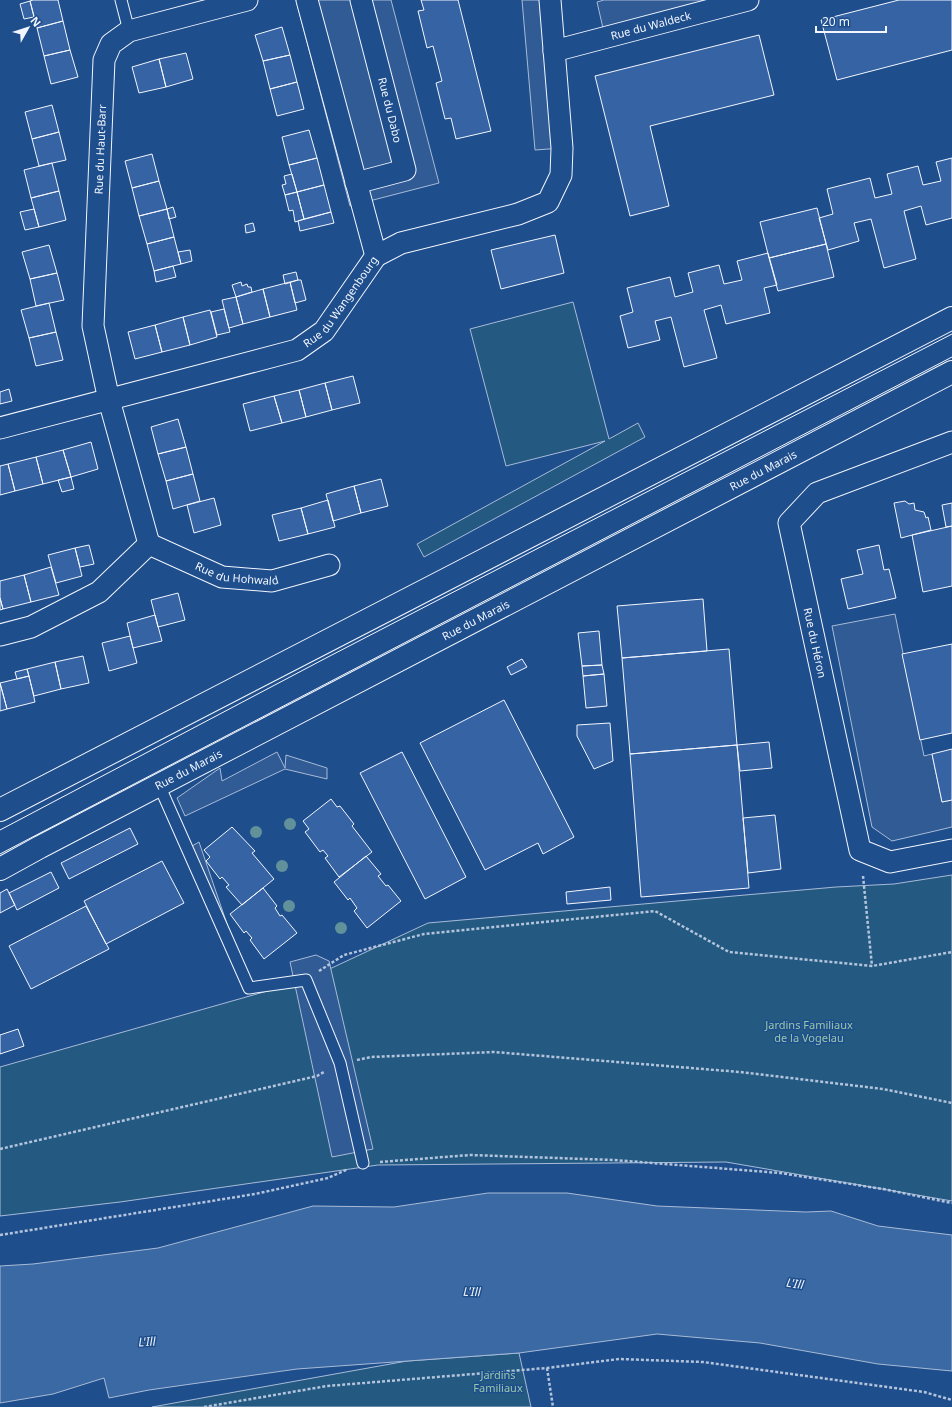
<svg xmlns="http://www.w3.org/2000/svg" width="952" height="1407" font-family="'Noto Sans',sans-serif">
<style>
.green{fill:#245a82;stroke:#a8bbd7}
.parking{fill:#305b95;stroke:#a8bbd7}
.water{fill:#3b69a3;stroke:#a8bbd7}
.building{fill:#3563a3;stroke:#f2f6ff}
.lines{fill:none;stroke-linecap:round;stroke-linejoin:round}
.lane-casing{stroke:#f2f6ff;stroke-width:13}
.street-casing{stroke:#f2f6ff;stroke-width:23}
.primary-casing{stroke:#f2f6ff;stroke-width:24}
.path{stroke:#b3c4dc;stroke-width:2.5;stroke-dasharray:3 2;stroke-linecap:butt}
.lane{stroke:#1f4e8c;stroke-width:11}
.street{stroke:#1f4e8c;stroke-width:21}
.primary{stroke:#1f4e8c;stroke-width:22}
.tram{stroke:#f2f6ff;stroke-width:1}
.tree{fill:#61919a}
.labels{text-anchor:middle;stroke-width:3;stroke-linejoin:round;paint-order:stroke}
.street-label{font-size:11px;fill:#f2f6ff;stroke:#1f4e8c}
.park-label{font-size:11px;fill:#97c8a6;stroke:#1f4e8c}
.water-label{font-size:12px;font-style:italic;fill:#f2f6ff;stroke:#1f4e8c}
</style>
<rect width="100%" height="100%" fill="#1f4e8c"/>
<path class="green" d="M573,302L609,439L638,423L645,437L424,557L417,544L605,441L506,466L470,329Z
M952,875V1201L726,1162L378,1165L120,1202L0,1216V1067L306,980L428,923L836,887L894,884Z
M519,1353L531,1407H152L407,1361Z"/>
<path class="parking" d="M296,0H391L439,183L350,206Z
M522,0H550L562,148L535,150Z
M604,0H748L605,37L597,2Z
M895,614L924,756L932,754L942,802L952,800V827L892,841L872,827L832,626Z
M277,752L285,768L286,755L327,768V779L285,769L185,816L177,798L220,768L222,781Z
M199,842L227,924L187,849Z
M316,955L329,961L373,1149L332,1157L290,962Z"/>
<path class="water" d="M488,1193H567L657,1206L806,1212L831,1211L878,1226L952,1235V1371L878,1364L760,1343L657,1334L519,1353L297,1369L149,1390L109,1398L104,1378L53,1394L0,1403V1266L33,1264L158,1248L313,1206L394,1207Z"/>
<path class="building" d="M33,0H58L63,21L37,28L30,1Z
M421,0H458L491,131L456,139L451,118L445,119L436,83L442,81L433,46L427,48L418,11L424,10Z
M899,0H952V50L837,80L821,20Z
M30,1L34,17L24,19L20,4Z
M63,21L70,50L44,56L37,28Z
M282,27L290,55L263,61L255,35Z
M759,35L774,95L650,126L669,206L630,216L595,76Z
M70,50L78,77L51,84L44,56Z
M186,53L193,79L166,87L159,59Z
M290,55L297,82L270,89L263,61Z
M159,59L166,87L139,93L132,67Z
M297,82L304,109L277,116L270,89Z
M52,105L59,132L32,139L25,112Z
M309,130L317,158L289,165L282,137Z
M59,132L66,160L39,166L32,139Z
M152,154L159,181L132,188L125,161Z
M317,158L324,185L297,192L289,165Z
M952,158V218L926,225L921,206L904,211L916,259L884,268L871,219L854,223L859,241L828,250L819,218L833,214L827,189L870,178L875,198L892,194L887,174L918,166L923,185L941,181L936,162Z
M52,163L59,191L31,198L24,170Z
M292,174L297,192L285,195L282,185L286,184L284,176Z
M159,181L167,209L139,216L132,188Z
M324,185L331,212L304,219L297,192Z
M59,191L66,220L39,227L31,198Z
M297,192L304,219L295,222L293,210L289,211L285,195Z
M173,207L176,217L169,219L167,209Z
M817,208L826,244L769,258L760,222Z
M34,209L39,227L25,230L20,212Z
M167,209L174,237L147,244L139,216Z
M331,212L334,223L300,231L298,221Z
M253,223L255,231L246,233L245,225Z
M555,235L564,273L501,289L491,250Z
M174,237L181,264L154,271L147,244Z
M826,244L834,277L778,291L769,258Z
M49,245L57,273L30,279L22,252Z
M190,250L192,261L181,264L178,252Z
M768,253L777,285L764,288L770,313L726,324L721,305L704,310L717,358L684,367L671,317L655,321L660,340L628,348L620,316L633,312L627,288L670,277L675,297L693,292L688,273L719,265L724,284L742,280L737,261Z
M173,266L176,277L156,282L154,271Z
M296,272L298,280L285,284L283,275Z
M57,273L64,300L36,306L30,279Z
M298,280H301L306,300L295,303L290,282Z
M241,282L242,286L247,284L248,287H251L252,292L236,297L232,285Z
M290,282L297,310L270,317L263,289Z
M263,289L270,317L243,324L236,297Z
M236,297L243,324L229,328L222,300Z
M49,303L56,332L29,338L21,310Z
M224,309L230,332L217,335L211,312Z
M210,310L217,337L190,345L183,317Z
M183,317L190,345L162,352L155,325Z
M155,325L162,352L135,359L128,332Z
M56,332L63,360L36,366L29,338Z
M353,376L360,403L332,410L325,383Z
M325,383L332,410L306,417L299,390Z
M9,389L12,401L0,404V392Z
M299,390L306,417L282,423L274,396Z
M274,396L282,423L250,431L243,404Z
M178,419L186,447L158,454L151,427Z
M91,442L98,469L71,477L63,450Z
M186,447L193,474L166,481L158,454Z
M63,450L71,477L43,484L36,457Z
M36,457L43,484L15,491L8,464Z
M8,464L15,491L0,495V466Z
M193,474L200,501L173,509L166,481Z
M71,477L74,489L62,492L58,480Z
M381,479L388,506L361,513L354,486Z
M354,486L361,513L333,521L326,494Z
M214,498L221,525L194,533L187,505Z
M328,500L335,527L308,534L301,508Z
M905,501L909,504L914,503L915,510L924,512L926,518L928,517L931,530L901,538L894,503Z
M952,503V526L946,527L942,505Z
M301,508L308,534L279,541L272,515Z
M952,526V586L923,592L912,535Z
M89,545L94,564L80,567L75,548Z
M879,545L884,570L889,569L896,598L848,609L841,579L863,574L857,550Z
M75,548L82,576L56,583L48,555Z
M51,567L59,595L31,602L24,575Z
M24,575L31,602L3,609L0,598V581Z
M178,593L185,620L158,627L151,600Z
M0,598L3,609L0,610Z
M703,599L707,651L622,658L617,606Z
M155,615L162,641L133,648L127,623Z
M599,631L602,665L582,666L578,633Z
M130,636L137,663L109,671L102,643Z
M952,644V733L920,740L902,654Z
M729,649L737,745L630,754L622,658Z
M83,656L89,683L61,689L55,662Z
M522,659L527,667L511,675L507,667Z
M55,662L61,689L34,696L27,669Z
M602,665L604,674L583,676L582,666Z
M27,669L29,676L17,679L15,672Z
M604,674L607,706L586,708L583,676Z
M29,676L35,702L7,709L0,683Z
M0,683L7,709L0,711Z
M504,700L574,837L543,854L538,843L485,870L420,743Z
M610,723L613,761L594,769L577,736V725Z
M769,742L772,768L740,771L737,745Z
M737,745L749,888L641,897L630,754Z
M952,749V800L942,802L932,754Z
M402,752L466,877L425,899L360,773Z
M331,799L337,807L340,806L354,824L352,826L372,852L339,877L325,858L328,856L323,850L320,852L305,832L309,829L303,821Z
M775,815L781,869L748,873L743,818Z
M232,827L255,851L252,853L274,879L242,905L226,887L229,885L222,877L220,879L206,861L210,857L204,850Z
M130,828L138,844L69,879L61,863Z
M366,856L381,874L378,876L386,886L388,885L401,901L367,928L354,911L357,908L350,898L348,900L334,882Z
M162,861L184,903L106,944L84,901Z
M51,872L59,888L17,910L9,893Z
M610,887L611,900L567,904L566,892Z
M263,888L277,906L275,908L280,916L282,915L297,933L264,959L250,940L252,938L246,931L244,933L230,914Z
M7,889L15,905L0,913V893Z
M86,906L109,949L31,989L9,946Z
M18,1029L24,1046L0,1054V1035Z"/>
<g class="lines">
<g class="lane-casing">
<path id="lane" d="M121,0L129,31
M159,785L249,988L306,980L340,1063L363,1163"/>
</g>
<g class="street-casing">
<g id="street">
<path d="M307,0L376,256"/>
<path id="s1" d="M554,51L748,0"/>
<path d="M356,183L405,170L361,0"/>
<path id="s2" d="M0,428L297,350L324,331L376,256L401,243L518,214L548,202L561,175L562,148L550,0"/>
<path id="s3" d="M952,442L817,493L789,523L860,850L890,862L952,850"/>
<path id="s4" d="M149,544L109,400L93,326L104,60L111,44L129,31L247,0"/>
<path id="s5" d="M0,635L31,627L99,592L149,544L222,577L272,581L329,565"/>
</g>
</g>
<g class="primary-casing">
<g id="primary">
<path d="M0,810L952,318"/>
<path id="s6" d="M0,869L40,847L952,372"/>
</g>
</g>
<path class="path" d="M863,876L872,966
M319,971L344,955L424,934L655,911L729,952L872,966L952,952
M357,1060L371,1057L494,1052L740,1072L883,1089L952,1103
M0,1149L317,1076L324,1072
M380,1162L470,1155L614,1160L780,1173L883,1189L952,1203
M0,1235L255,1194L328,1178L348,1169
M547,1368L553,1407
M204,1407L327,1386L547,1368L619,1359L703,1362L924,1392L952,1400"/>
<use href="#lane" class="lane"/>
<use href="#street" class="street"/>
<use href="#primary" class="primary"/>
<path class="tram" d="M0,830L326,658L952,334
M0,854L952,357"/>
</g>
<g class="tree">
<circle cx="290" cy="824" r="6"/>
<circle cx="256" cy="832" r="6"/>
<circle cx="282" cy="866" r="6"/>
<circle cx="289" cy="906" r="6"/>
<circle cx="341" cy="928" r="6"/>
</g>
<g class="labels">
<g class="street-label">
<text dy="4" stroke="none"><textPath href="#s1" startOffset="100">Rue du Waldeck</textPath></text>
<text transform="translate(390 110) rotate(76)" y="4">Rue du Dabo</text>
<text dy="4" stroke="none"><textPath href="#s4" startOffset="402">Rue du Haut-Barr</textPath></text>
<text dy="4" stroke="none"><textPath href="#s2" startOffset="373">Rue du Wangenbourg</textPath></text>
<text dy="4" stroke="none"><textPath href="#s6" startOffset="861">Rue du Marais</textPath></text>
<text dy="4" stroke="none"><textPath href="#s5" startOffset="272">Rue du Hohwald</textPath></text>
<text dy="4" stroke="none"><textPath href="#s6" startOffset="537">Rue du Marais</textPath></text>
<text dy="4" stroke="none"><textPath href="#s3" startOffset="308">Rue du Héron</textPath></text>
<text dy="4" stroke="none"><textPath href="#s6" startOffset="213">Rue du Marais</textPath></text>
</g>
<g class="park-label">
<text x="809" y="1029">Jardins Familiaux<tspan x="809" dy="13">de la Vogelau</tspan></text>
<text x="498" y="1379">Jardins<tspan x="498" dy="13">Familiaux</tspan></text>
</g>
<g class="water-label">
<text transform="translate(795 1284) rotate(9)" y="4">L'Ill</text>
<text transform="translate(472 1292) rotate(2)" y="4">L'Ill</text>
<text transform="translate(147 1342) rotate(-3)" y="4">L'Ill</text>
</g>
</g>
<g transform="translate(28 28) rotate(51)" stroke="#1f4e8c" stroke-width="3" paint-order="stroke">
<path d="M0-3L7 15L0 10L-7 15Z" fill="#f2f6ff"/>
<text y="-6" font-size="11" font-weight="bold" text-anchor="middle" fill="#f2f6ff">N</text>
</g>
<path d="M816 26v6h70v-6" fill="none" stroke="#f2f6ff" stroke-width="2"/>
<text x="822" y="26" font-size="12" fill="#f2f6ff" stroke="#1f4e8c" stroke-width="3" paint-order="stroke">20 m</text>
</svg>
